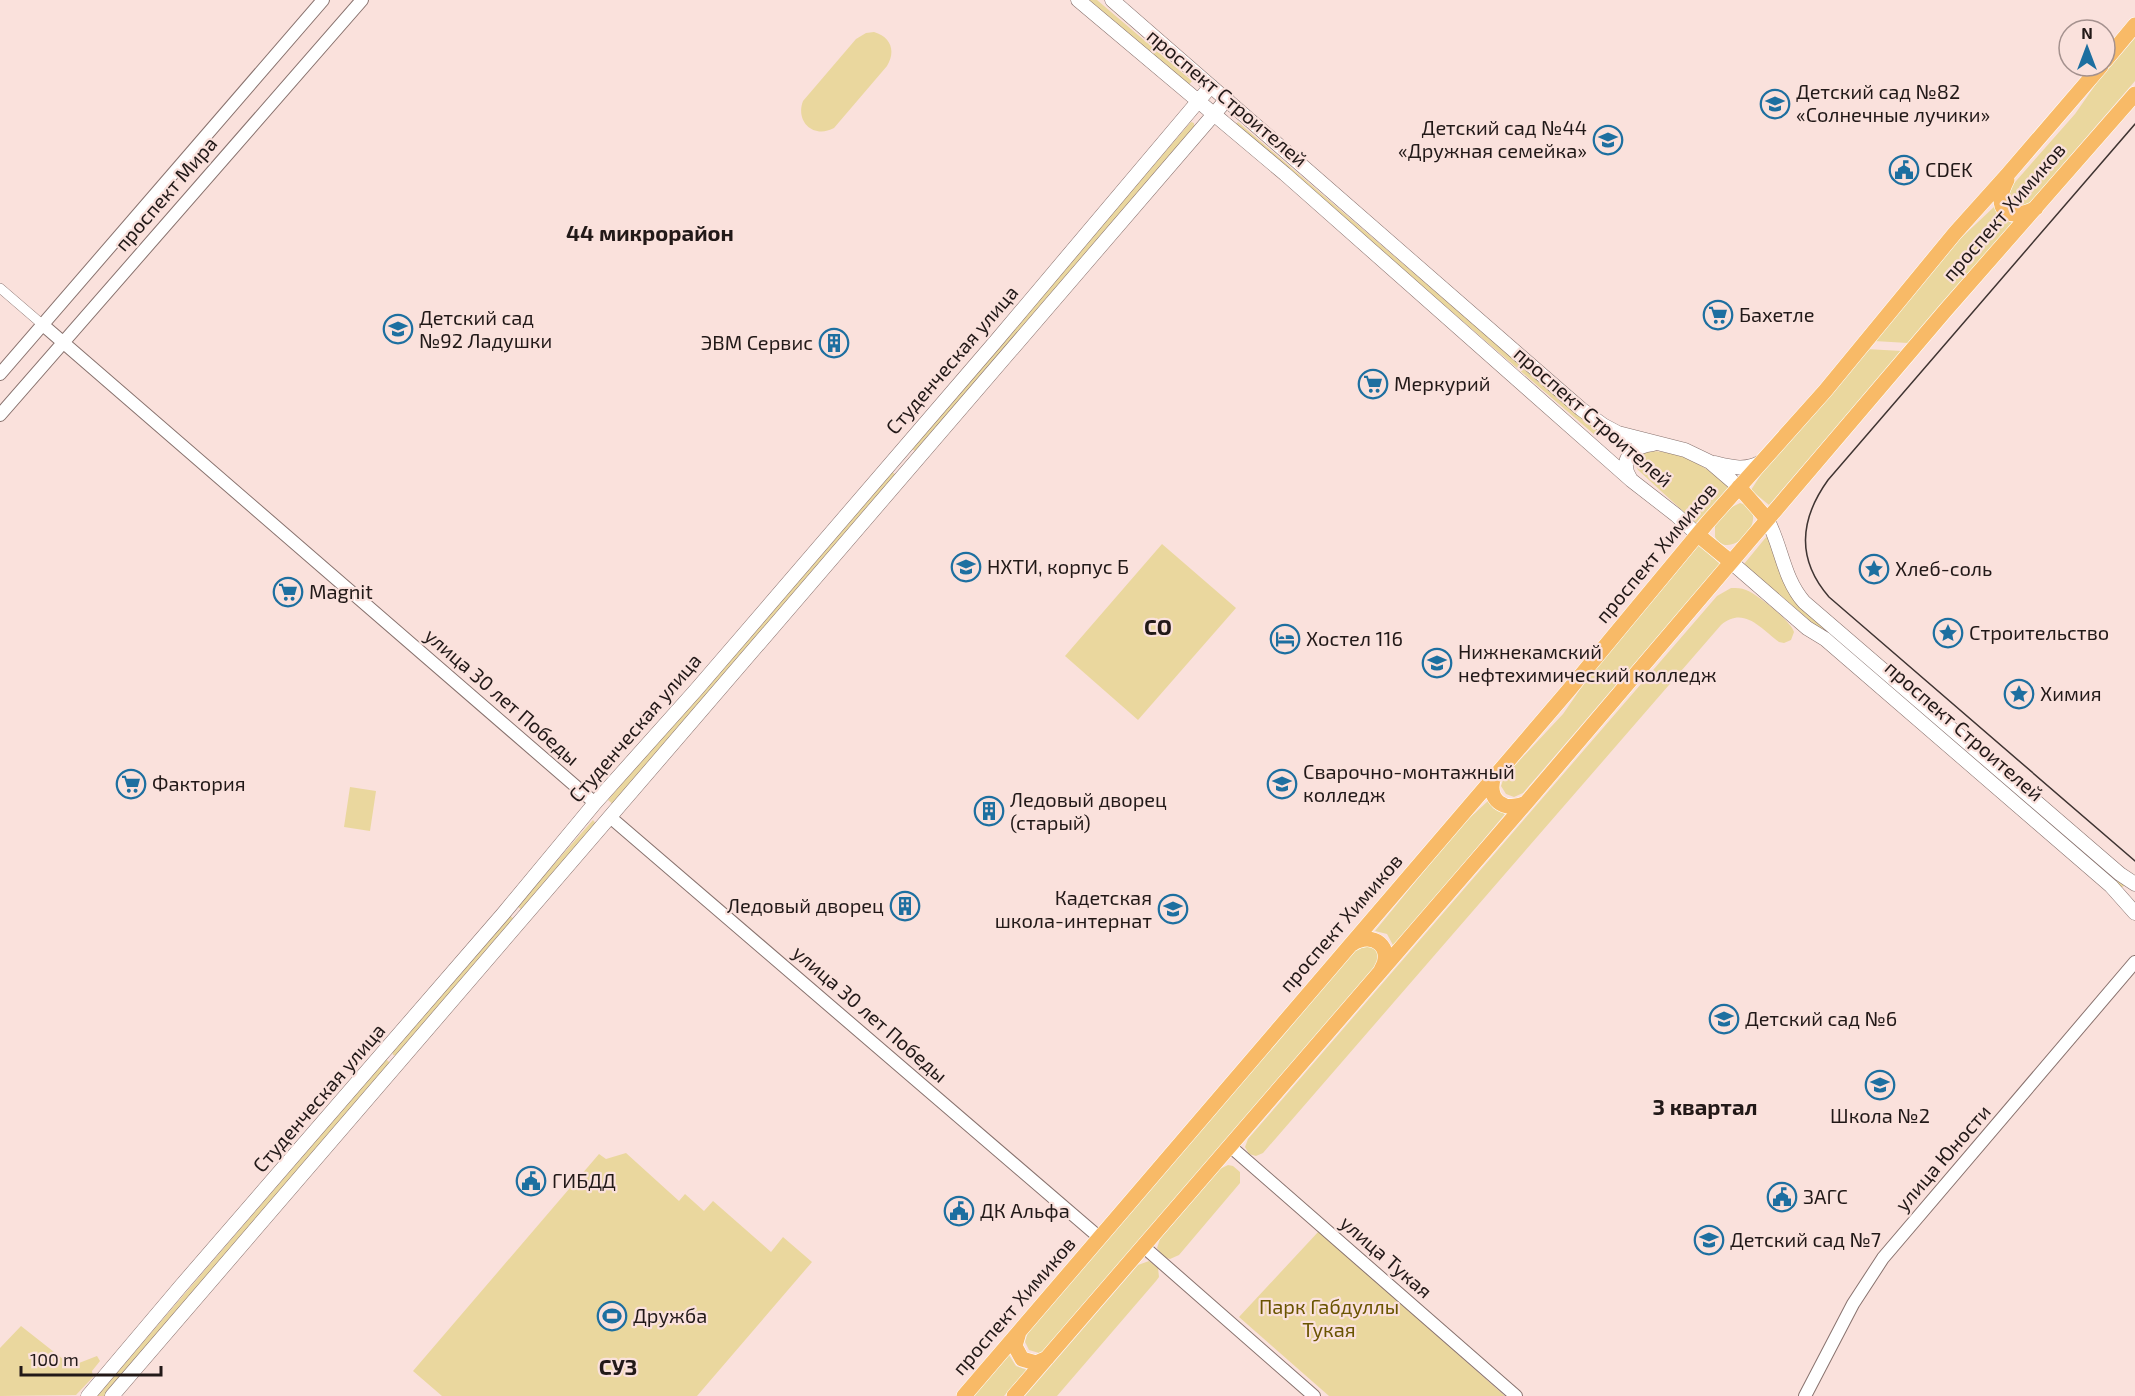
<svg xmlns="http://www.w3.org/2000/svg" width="2135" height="1396" font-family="'Exo 2',sans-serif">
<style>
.green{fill:#ead79e}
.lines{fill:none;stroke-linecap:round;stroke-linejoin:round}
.minor-casing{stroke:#88726e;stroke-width:10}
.tertiary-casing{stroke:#88726e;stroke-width:14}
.secondary-casing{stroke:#88726e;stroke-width:15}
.primary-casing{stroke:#fff;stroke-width:16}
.minor{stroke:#fff;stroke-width:9}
.tertiary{stroke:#fff;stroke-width:12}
.secondary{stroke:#fff;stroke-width:14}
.primary{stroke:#f8ba67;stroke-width:15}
.tram{stroke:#3f3432;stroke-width:1.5}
.labels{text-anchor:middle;stroke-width:4.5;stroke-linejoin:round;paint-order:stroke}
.poi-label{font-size:20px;fill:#221918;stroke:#fae1dc;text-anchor:start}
.street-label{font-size:20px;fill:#221918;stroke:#fae1dc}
.park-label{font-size:20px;fill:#6a5400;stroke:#fae1dc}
.quarter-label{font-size:22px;font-weight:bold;fill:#221918;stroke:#fae1dc}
</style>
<rect width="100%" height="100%" fill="#fae1dc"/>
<path class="green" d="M1086,0H1097L1192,81L1187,87Z
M874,32C891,37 896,51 887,66L834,128C814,139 795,122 803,101L856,39L866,33Z
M2135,38V81L2025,208L2015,210L2006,201L2009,189L2075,114L2098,81Z
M1191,122L1194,123V129L915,451L909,447Z
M1238,122L1586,421L1598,429V434L1596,436L1235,125Z
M1995,206L2001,217L2012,223L1908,343L1874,341L1961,238Z
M1866,349L1902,351L1769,505L1751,490L1764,470Z
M1646,451C1681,450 1704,466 1730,486L1696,523L1638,470L1636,466L1638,456Z
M890,470L896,475L614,805L608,800Z
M1740,503C1775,512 1731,565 1715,537V526L1730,508Z
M1767,536L1787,589L1800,607L2125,885L2121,888L1744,564Z
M1162,544L1236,608L1138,720L1065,656Z
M1699,545L1720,564L1523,793L1514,797L1506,794L1501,786L1504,777L1563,714L1588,678Z
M1731,588C1737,588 1741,588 1746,590C1757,594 1791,621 1794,632L1791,640L1784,643L1779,642C1760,628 1744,606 1721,625L1263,1153L1256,1156L1249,1154L1245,1147L1248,1139L1717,596Z
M350,787L376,791L370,831L344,827Z
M1489,800L1493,808L1505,814L1394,947L1387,934L1375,931L1461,826Z
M593,820L596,824L522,910L517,906Z
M509,915L515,920L397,1056L393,1055L392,1051Z
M1364,943L1379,950L1377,964L1047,1349L1039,1353L1029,1350L1025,1342L1028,1332L1357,948Z
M386,1059L391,1064L106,1396H97Z
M626,1153L679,1201L685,1194L704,1211L713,1201L771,1252L783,1237L812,1262L697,1396H442L413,1371L599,1154L606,1159Z
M1228,1165L1233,1166L1240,1172V1183L1179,1255L1170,1259L1164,1257L1157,1248L1160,1239L1220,1169Z
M1319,1231L1505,1396H1329L1239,1317Z
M1149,1261L1158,1268L1159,1277L1156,1281L1057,1396H1025L1138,1265Z
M21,1326L68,1363H79L97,1356L100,1361L92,1371L93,1377L76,1395L0,1396V1348Z
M1009,1355L1016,1366L1027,1370L1004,1396H974Z"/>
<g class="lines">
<g class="minor-casing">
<path id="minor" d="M0,288L43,325"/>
</g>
<g class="tertiary-casing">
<path id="tertiary" d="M43,325L595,803
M0,374L323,0
M0,415L362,0
M610,817L1100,1238
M1231,1147L1516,1396
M1144,1247L1314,1396
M1805,1396L1853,1304L1883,1258L2135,962"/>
</g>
<g class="secondary-casing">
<path id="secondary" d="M1078,0L1285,174L1631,480L1676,515L1698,535
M1112,0L1581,409L1603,425L1618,433L1685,450L1710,462L1739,487
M1715,463C1731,467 1746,471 1761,462
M1630,478C1618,459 1634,446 1653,444
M1767,519C1782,547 1783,578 1804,602L2120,874L2135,884
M1731,562L1807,628L1825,639L2111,886L2135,913
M88,1396L180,1287L503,914L595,803L696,690L996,341L1211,86
M112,1396L1227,99"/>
</g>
<g class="primary-casing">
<path id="primary" d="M2105,61L2135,25
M2007,180C2004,186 2001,193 2001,199C2001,221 2025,214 2036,208
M1739,487L1767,519
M1698,535L1731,562
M1494,776C1486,800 1504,813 1526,803
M1352,944C1373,930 1395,948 1381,970
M1019,1332L1015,1346L1022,1359L1036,1363L1047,1358
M964,1396L1568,691L1708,522L1825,391L1955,233L2008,174L2101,66
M1014,1396L1526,803L1945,311L2135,94"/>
</g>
<use href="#minor" class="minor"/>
<use href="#tertiary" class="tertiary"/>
<use href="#secondary" class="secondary"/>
<use href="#primary" class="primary"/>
<path class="tram" d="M2135,124L1828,480C1800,519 1796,559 1829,597L2135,861"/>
</g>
<defs>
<g id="school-ring" transform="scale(1.5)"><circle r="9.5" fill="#fae1dc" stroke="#1d6fa0" stroke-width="1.5"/><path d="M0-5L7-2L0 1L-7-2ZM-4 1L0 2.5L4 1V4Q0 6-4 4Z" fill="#1d6fa0"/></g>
<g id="civic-ring" transform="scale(1.5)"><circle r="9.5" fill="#fae1dc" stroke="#1d6fa0" stroke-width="1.5"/><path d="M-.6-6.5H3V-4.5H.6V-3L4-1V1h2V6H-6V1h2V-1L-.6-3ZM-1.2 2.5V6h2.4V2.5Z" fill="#1d6fa0"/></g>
<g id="supermarket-ring" transform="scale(1.5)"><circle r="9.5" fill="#fae1dc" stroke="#1d6fa0" stroke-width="1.5"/><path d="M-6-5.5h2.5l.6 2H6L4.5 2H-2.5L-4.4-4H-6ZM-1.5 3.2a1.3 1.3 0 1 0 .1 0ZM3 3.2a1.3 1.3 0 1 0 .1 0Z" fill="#1d6fa0"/></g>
<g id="building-ring" transform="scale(1.5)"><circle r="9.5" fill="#fae1dc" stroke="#1d6fa0" stroke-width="1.5"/><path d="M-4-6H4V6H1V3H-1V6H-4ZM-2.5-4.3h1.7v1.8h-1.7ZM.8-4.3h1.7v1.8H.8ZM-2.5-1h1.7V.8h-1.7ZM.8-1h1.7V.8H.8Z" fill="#1d6fa0"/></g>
<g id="university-ring" transform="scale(1.5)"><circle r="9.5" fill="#fae1dc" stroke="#1d6fa0" stroke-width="1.5"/><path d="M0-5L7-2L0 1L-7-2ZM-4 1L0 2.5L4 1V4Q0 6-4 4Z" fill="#1d6fa0"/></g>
<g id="sight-ring" transform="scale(1.5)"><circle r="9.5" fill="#fae1dc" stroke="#1d6fa0" stroke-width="1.5"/><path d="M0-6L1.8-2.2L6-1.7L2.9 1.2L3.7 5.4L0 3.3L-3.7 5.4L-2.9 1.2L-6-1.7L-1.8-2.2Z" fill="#1d6fa0"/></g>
<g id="hotel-ring" transform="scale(1.5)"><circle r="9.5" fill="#fae1dc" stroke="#1d6fa0" stroke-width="1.5"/><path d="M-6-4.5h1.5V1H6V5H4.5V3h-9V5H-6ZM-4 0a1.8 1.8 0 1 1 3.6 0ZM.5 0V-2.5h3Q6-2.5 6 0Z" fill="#1d6fa0"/></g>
<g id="stadium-ring" transform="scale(1.5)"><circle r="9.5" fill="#fae1dc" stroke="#1d6fa0" stroke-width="1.5"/><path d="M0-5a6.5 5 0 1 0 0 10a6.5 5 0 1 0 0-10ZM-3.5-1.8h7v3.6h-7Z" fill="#1d6fa0"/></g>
</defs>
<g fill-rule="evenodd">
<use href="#school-ring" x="1775" y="104"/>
<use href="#school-ring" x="1608" y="140"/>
<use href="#civic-ring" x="1904" y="170"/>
<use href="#supermarket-ring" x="1718" y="315"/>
<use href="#school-ring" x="398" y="329"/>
<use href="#building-ring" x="834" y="343"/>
<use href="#supermarket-ring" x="1373" y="384"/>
<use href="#university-ring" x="966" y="567"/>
<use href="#sight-ring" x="1874" y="569"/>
<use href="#supermarket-ring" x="288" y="592"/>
<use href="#sight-ring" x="1948" y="633"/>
<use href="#hotel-ring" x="1285" y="639"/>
<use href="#university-ring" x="1437" y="663"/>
<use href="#sight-ring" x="2019" y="694"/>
<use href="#supermarket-ring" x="131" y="784"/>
<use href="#university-ring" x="1282" y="784"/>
<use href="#building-ring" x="989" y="811"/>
<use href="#building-ring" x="905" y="906"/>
<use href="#school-ring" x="1173" y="909"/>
<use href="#school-ring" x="1724" y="1019"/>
<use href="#school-ring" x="1880" y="1085"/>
<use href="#civic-ring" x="531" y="1181"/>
<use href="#civic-ring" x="1782" y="1197"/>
<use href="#civic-ring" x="959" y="1211"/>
<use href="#school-ring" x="1709" y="1240"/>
<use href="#stadium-ring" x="612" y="1316"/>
</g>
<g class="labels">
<g class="poi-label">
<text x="1796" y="99">Детский сад №82<tspan x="1796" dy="23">«Солнечные лучики»</tspan></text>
<text x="1587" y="135" text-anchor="end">Детский сад №44<tspan x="1587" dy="23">«Дружная семейка»</tspan></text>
<text x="1925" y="177">CDEK</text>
<text x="1739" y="322">Бахетле</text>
<text x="419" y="325">Детский сад<tspan x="419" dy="23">№92 Ладушки</tspan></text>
<text x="813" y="350" text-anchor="end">ЭВМ Сервис</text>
<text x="1394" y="391">Меркурий</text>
<text x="987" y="574">НХТИ, корпус Б</text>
<text x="1895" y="576">Хлеб-соль</text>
<text x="309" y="599">Magnit</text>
<text x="1969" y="640">Строительство</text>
<text x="1306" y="646">Хостел 116</text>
<text x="1458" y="659">Нижнекамский<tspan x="1458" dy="23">нефтехимический колледж</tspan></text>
<text x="2040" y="701">Химия</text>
<text x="1303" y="779">Сварочно-монтажный<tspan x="1303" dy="23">колледж</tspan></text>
<text x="152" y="791">Фактория</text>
<text x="1010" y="807">Ледовый дворец<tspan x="1010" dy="23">(старый)</tspan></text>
<text x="1152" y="905" text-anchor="end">Кадетская<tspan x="1152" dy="23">школа-интернат</tspan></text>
<text x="884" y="913" text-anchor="end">Ледовый дворец</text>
<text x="1745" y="1026">Детский сад №6</text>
<text x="1880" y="1123" text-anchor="middle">Школа №2</text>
<text x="552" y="1188">ГИБДД</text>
<text x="1803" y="1204">ЗАГС</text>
<text x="980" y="1218">ДК Альфа</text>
<text x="1730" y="1247">Детский сад №7</text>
<text x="633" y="1323">Дружба</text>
</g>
<g class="street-label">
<text transform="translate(1227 98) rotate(40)" y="7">проспект Строителей</text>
<text transform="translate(166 194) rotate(-49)" y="7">проспект Мира</text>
<text transform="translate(2004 212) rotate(-49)" y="7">проспект Химиков</text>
<text transform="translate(952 360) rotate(-49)" y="7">Студенческая улица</text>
<text transform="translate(1593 417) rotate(41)" y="7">проспект Строителей</text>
<text transform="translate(1656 553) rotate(-50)" y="7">проспект Химиков</text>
<text transform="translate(502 697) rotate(41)" y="7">улица 30 лет Победы</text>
<text transform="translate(635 728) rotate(-49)" y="7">Студенческая улица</text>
<text transform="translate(1964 731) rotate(41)" y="7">проспект Строителей</text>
<text transform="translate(1341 923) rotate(-49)" y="7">проспект Химиков</text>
<text transform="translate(870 1014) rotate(41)" y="7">улица 30 лет Победы</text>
<text transform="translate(319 1098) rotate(-49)" y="7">Студенческая улица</text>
<text transform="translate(1943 1158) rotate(-49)" y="7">улица Юности</text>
<text transform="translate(1386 1257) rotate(41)" y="7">улица Тукая</text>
<text transform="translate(1014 1306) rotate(-49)" y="7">проспект Химиков</text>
</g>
<g class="park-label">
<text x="1329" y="1314">Парк Габдуллы<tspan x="1329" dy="23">Тукая</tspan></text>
</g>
<g class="quarter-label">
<text x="650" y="241">44 микрорайон</text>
<text x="1158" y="635">СО</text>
<text x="1705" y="1115">3 квартал</text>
<text x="618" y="1375">СУЗ</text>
</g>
</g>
<g transform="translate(2087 48)"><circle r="28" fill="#fae1dc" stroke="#a4918e" stroke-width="1.5"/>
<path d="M0-4.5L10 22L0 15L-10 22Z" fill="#1d6fa0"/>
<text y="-9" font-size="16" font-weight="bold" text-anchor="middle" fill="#221918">N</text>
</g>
<path d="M21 1366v9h140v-9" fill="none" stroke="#221918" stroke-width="3"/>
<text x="30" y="1366" font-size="18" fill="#221918" stroke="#fae1dc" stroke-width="4.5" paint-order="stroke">100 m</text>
</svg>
